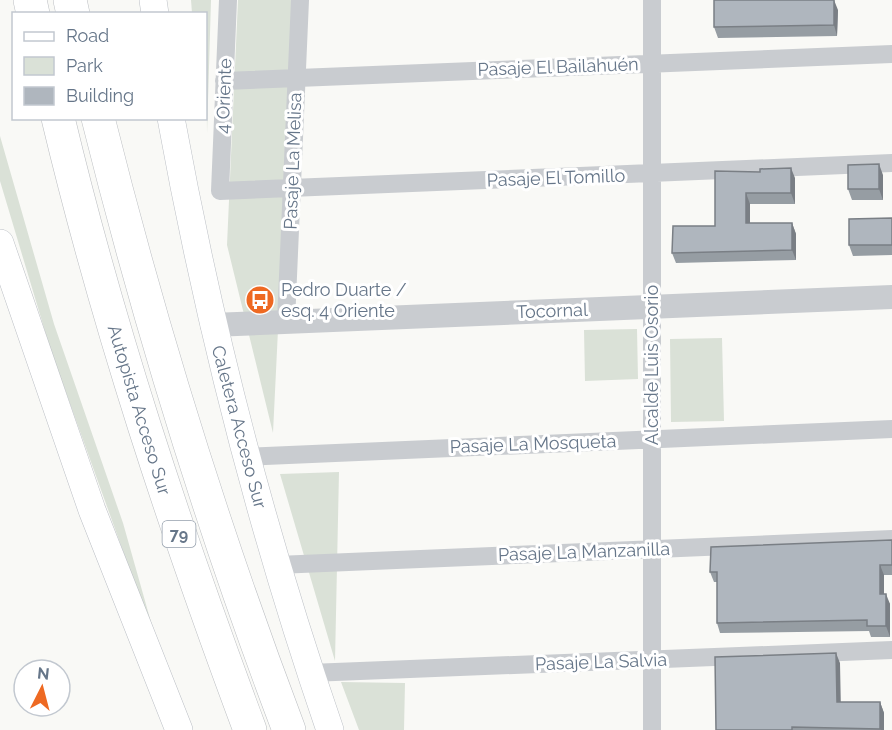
<svg xmlns="http://www.w3.org/2000/svg" width="892" height="730" font-family="Raleway,sans-serif">
<style>
.green{fill:#dae1d7}
.lines{fill:none;stroke-linecap:round;stroke-linejoin:round}
.secondary-casing{stroke:#bbbfc5;stroke-width:28}
.motorway-casing{stroke:#bbbec2;stroke-width:34}
.minor{stroke:#c9ccd0;stroke-width:18}
.tertiary{stroke:#c9ccd0;stroke-width:24}
.secondary{stroke:#fff;stroke-width:27}
.motorway{stroke:#fff;stroke-width:33}
.wall{fill:#969da3}
.shaded-wall{fill:#7a7f85}
.building{fill:#afb6be;stroke:#7a7f85;stroke-width:1.5}
.labels{text-anchor:middle;stroke-width:6;stroke-linejoin:round;paint-order:stroke}
.shield{fill:#fff;stroke:#949fac;stroke-width:1.5}
.shield-label{font-size:16px;font-weight:bold;fill:#667689}
.street-label{font-size:18px;fill:#667689;stroke:#fff}
.poi-label{font-size:18px;fill:#667689;stroke:#fff;text-anchor:start}
</style>
<rect width="100%" height="100%" fill="#f9f9f6"/>
<path class="green" d="M191,0H211L207,134L206,14L192,13Z
M238,0H294L273,433L227,245Z
M0,136L54,324L123,523L160,654L50,348L0,181Z
M637,329L638,379L585,381L584,330Z
M722,338L724,421L671,422L670,339Z
M339,472L335,661L280,474Z
M341,682L405,683L404,730H359Z"/>
<g class="lines">
<g class="secondary-casing">
<path id="secondary" d="M153,0L155,14
M171,118C209,326 261,530 330,730
M0,243L92,510L179,730"/>
</g>
<g class="motorway-casing">
<path id="motorway" d="M30,0L33,14
M70,0L73,14
M58,118C108,327 175,529 250,730
M98,118C150,326 213,530 289,730"/>
</g>
<path class="minor" d="M228,0L220,191L892,163
M224,81L892,54
M286,322L300,0
M245,457L892,429
M277,565L892,539
M310,673L892,650
M652,730V0"/>
<path class="tertiary" d="M212,325L892,297"/>
<use href="#secondary" class="secondary"/>
<use href="#motorway" class="motorway"/>
</g>
<path class="wall" d="M838,10L837,36L718,38L714,27Z
M715,171L795,178V204H750V223H792L796,234V260L676,263L672,253L715,226Z
M883,175V200H852L848,189Z
M892,218V255L853,256L849,245Z
M892,540V575H884V594L890,604V637H871L869,631L720,633L717,623V582H714L710,572Z
M840,663V702H880L884,713V730H716Z"/>
<path class="shaded-wall" d="M834,0L838,10L837,36L834,25Z
M879,164L883,175V200L879,189Z
M791,168L795,178V204L791,193Z
M746,193L750,204V234L746,223Z
M792,223L796,234V260L792,250Z
M880,565L884,575V604L880,594Z
M886,594L890,604V637L886,626Z
M836,653L840,663L841,713L837,702Z
M880,702L884,713V730H881L880,729Z"/>
<path class="building" d="M714,0H834V25L714,27Z
M879,164V189H848V165Z
M791,168V193H746V223H792V250L672,253L673,226H715V171L760,172V169Z
M892,218V245H849V219Z
M892,540V565H880V594H886V626H867V620L717,623V572H710L711,547Z
M836,653L837,702H880V729L792,727V730H716L715,657Z"/>
<defs>
<g id="bus-disc" transform="scale(1.5)"><circle r="9.5" fill="#ee6922" stroke="#fff"/><path d="M-5-6H5V4H4V6H2V4H-2V6H-4V4H-5ZM-3.5-4V0h7V-4ZM-3.5 1.2v1.5H-2V1.2ZM2 1.2v1.5H3.5V1.2Z" fill="#fff"/></g>
</defs>
<g fill-rule="evenodd">
<use href="#bus-disc" x="260" y="300"/>
</g>
<g class="labels">
<rect class="shield" x="162.5" y="521" width="33" height="26" rx="4.5"/>
<g class="shield-label">
<text x="179" y="540">79</text>
</g>
<g class="street-label">
<text transform="translate(558 67) rotate(-2)" y="6">Pasaje El Bailahuén</text>
<text transform="translate(224 96) rotate(-88)" y="6">4 Oriente</text>
<text transform="translate(293 161) rotate(-88)" y="6">Pasaje La Melisa</text>
<text transform="translate(556 178) rotate(-2)" y="6">Pasaje El Tomillo</text>
<text transform="translate(552 311) rotate(-2)" y="6">Tocornal</text>
<text transform="translate(652 365) rotate(-90)" y="6">Alcalde Luis Osorio</text>
<text transform="translate(139 410) rotate(73)" y="6">Autopista Acceso Sur</text>
<text transform="translate(239 427) rotate(75)" y="6">Caletera Acceso Sur</text>
<text transform="translate(533 444) rotate(-2)" y="6">Pasaje La Mosqueta</text>
<text transform="translate(584 552) rotate(-2)" y="6">Pasaje La Manzanilla</text>
<text transform="translate(601 662) rotate(-2)" y="6">Pasaje La Salvia</text>
</g>
<g class="poi-label">
<text x="281" y="296">Pedro Duarte /<tspan x="281" dy="21">esq. 4 Oriente</tspan></text>
</g>
</g>
<rect x="12" y="12" width="195" height="108" fill="#ffffff" stroke="#c2c8d0" stroke-width="1.5"/>
<rect x="24" y="32" width="30" height="9" fill="#ffffff" stroke="#c2c8d0" stroke-width="1.5"/>
<text x="66" y="42" font-size="18" fill="#667689">Road</text>
<rect x="24" y="57" width="30" height="18" fill="#dae1d7" stroke="#c2c8d0" stroke-width="1.5"/>
<text x="66" y="72" font-size="18" fill="#667689">Park</text>
<rect x="24" y="87" width="30" height="18" fill="#afb6be" stroke="#c2c8d0" stroke-width="1.5"/>
<text x="66" y="102" font-size="18" fill="#667689">Building</text>
<g transform="translate(42 688) rotate(6)"><circle r="28" fill="#ffffff" stroke="#c2c8d0" stroke-width="1.5"/>
<path d="M0-4.5L10 22L0 15L-10 22Z" fill="#ee6922"/>
<text y="-9" font-size="16" font-weight="bold" text-anchor="middle" fill="#667689">N</text>
</g>
</svg>
